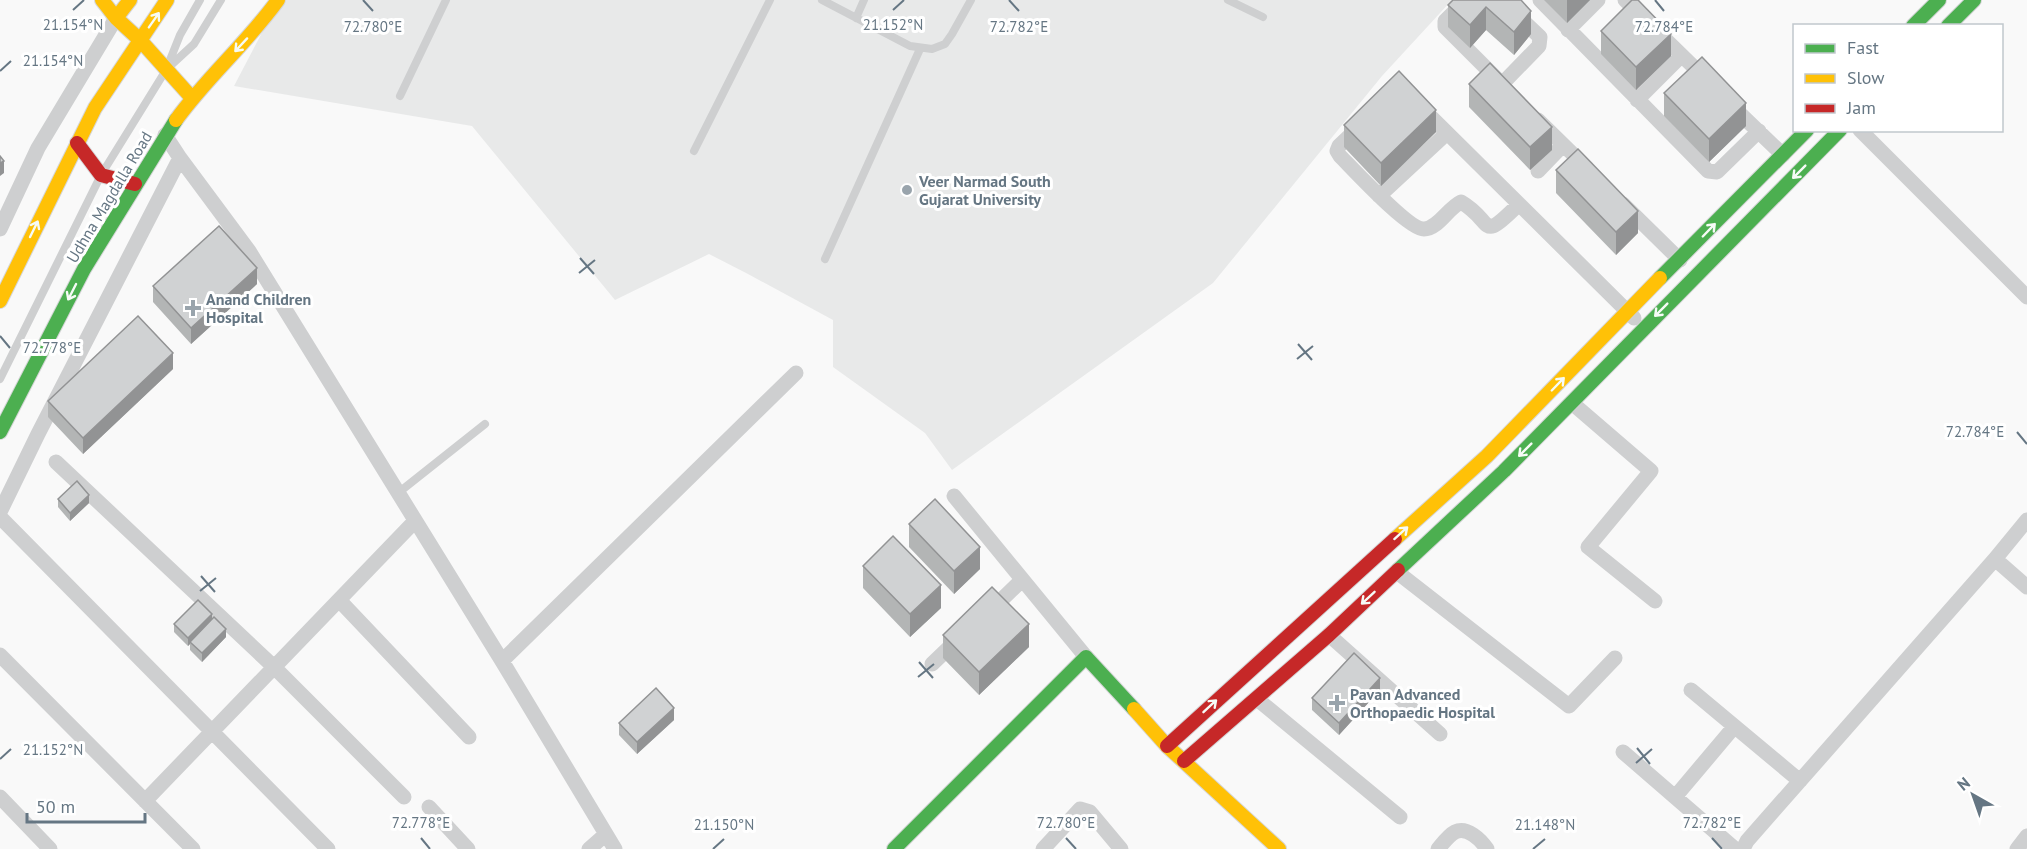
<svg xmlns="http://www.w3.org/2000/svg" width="2027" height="849" font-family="'PT Sans',sans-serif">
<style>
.built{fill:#e8e9e9}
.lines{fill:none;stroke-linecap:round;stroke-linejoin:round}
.fast-casing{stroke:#d5d6d7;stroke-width:16}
.slow-casing{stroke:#d5d6d7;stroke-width:16}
.jam-casing{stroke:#d5d6d7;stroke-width:16}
.lane{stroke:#cecfd0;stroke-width:8}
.street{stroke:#cecfd0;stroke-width:15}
.fast{stroke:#4caf50;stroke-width:14}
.slow{stroke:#ffc107;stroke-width:14}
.jam{stroke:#c62828;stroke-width:14}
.wall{fill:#b3b5b5}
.shaded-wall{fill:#929394}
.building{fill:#d0d2d3;stroke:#929394;stroke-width:1.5}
.oneway{stroke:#f6fbf6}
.ticks{fill:none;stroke:#657683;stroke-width:2}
.poi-dot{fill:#99a4ac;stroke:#fff;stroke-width:2}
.labels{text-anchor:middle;stroke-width:6;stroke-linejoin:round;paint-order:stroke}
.poi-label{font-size:16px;font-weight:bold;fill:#657683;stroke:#fff;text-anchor:start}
.street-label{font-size:16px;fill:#657683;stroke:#fff}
.ticks-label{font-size:15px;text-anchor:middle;fill:#657683;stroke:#fff;stroke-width:6;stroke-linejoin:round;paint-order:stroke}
</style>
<rect width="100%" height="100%" fill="#f9f9f9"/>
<path class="built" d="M279,0H1452L1382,76L1213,283L952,470L925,433L833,367V320L748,274L709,254L615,300L472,126L234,86Z"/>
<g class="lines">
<g class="fast-casing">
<path id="fast" d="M1913,26L1939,0
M1948,26L1974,0
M1660,278L1807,130
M0,432L84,269L176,120
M1398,570L1504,471L1840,130
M894,849L1086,657L1134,709"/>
</g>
<g class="slow-casing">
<path id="slow" d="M102,0L116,18L140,40L192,98
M116,18L130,0
M176,120C207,77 247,43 278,0
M0,301L95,108L167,0
M1395,539L1487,456L1660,278
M1134,709L1167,746L1279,849"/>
</g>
<g class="jam-casing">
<path id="jam" d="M77,143L101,175L135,184
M1167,746L1395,539
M1184,761L1329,635L1398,570"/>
</g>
<path class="lane" d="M822,0L910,46L932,49L945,44L952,34L971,0
M1228,0L1263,17
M856,18L864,0
M169,67L194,44L221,0
M400,96L446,0
M694,151L770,0
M825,259L920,49
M0,379L101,175L166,70L180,35L200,0
M398,493L485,424"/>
<path class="street" d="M1466,0L1445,21V27L1500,82
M1501,0L1540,37L1539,46L1502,84
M1540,0L1708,171L1717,172L1759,131
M1625,0L1706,79
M1568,30L1598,0
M1637,100L1681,56
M1733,107L1783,155
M1423,109L1634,318
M1538,120L1587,168
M1358,128L1339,146L1337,151L1340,156C1353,169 1409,230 1424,229C1438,229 1448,208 1461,202C1495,222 1479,244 1519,204
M1860,130L2027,297
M180,158L249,251L502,661L615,849
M1538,171L1563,145
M1379,196L1447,133
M1623,204L1680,260
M0,229L38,148L116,18
M1572,403L1651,471L1588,547L1655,601
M56,462L274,667L404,797
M954,496L1086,657
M0,512L38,434L180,158L165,135
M0,517L328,849
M2027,520L1995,559L2027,587
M1397,572L1569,706L1615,658
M339,600L469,737
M990,611L1022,580
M1329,635L1440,734
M0,655L193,849
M502,661L796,373
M932,664L956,641
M1691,690L1800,781
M1257,699L1400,817
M1623,752L1735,849
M0,797L50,849
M1675,797L1734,727
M145,801L415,521
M429,807L468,849
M589,849L606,834
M1043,849L1080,809L1090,812L1121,849
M1438,849C1443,843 1449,835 1455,832C1467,826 1481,840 1487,849
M1743,849L1747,841L1995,559
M2017,849L2027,836"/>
<use href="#fast" class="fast"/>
<use href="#slow" class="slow"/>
<use href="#jam" class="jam"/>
</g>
<path class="wall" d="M1521,0L1531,34L1514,55L1486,30L1470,48L1448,27V5Z
M1544,0H1590L1567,23Z
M1601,31L1671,56L1636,90L1601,54Z
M1469,84L1552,150L1530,170L1469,107Z
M1664,93L1746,126L1709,162L1664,116Z
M1344,125L1436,132L1381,186L1344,147Z
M1556,170L1638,233L1616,255L1556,193Z
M257,284L191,344L153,302V286Z
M173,369L83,454L48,417V401Z
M58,499L89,503L70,521L58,507Z
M909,524L980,569L954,594L909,547Z
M863,566L941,608L910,637L863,588Z
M212,620L226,637L202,662L190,650V644L188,646L174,632V624Z
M943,635L1029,647L979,695L943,658Z
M1380,690L1339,735L1312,710V698Z
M674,720L637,754L619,735V723Z"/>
<path class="shaded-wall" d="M1567,0H1590L1567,23Z
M1486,7V30L1470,48V25Z
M1531,11V34L1514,55V32Z
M1671,34V56L1636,90V67Z
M1746,103V126L1709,162V139Z
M1436,110V132L1381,186V163Z
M1552,127V150L1530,170V147Z
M4,161V173L0,176V163Z
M1638,211V233L1616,255V232Z
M257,268V284L191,344V328Z
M173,353V369L83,454V438Z
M89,495V503L70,521V513Z
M980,547V569L954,594V571Z
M941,585V608L910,637V614Z
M212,614V622L190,642V644L188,646V638Z
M1029,624V647L979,695V672Z
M226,629V637L202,662V653Z
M1380,678V690L1339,735V723Z
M674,708V720L637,754V742Z"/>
<path class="building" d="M1453,0H1521L1531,11L1514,32L1486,7L1470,25L1448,5Z
M1632,0H1638L1671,34L1636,67L1601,31Z
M1702,57L1746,103L1709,139L1664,93Z
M1490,63L1552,127L1530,147L1469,84Z
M1399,71L1436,110L1381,163L1344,125Z
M1578,149L1638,211L1616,232L1556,170Z
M0,156L4,161L0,163Z
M219,226L257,268L191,328L153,286Z
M138,316L173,353L83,438L48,401Z
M77,481L89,495L70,513L58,499Z
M935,499L980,547L954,571L909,524Z
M893,536L941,585L910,614L863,566Z
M992,587L1029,624L979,672L943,635Z
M198,600L212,614L188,638L174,624Z
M214,617L226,629L202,653L190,642Z
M1354,653L1380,678L1339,723L1312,698Z
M656,688L674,708L637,742L619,723Z"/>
<defs><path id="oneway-shaft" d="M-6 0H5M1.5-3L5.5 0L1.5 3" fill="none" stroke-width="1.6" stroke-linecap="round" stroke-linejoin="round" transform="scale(1.5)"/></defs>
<g class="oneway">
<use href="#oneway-shaft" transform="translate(154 20) rotate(-55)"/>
<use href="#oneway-shaft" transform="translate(241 45) rotate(133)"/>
<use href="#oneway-shaft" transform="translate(1799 172) rotate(135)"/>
<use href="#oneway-shaft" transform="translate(34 229) rotate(-64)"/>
<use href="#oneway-shaft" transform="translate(1709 230) rotate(-46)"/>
<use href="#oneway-shaft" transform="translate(72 292) rotate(117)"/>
<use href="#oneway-shaft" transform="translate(1661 310) rotate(135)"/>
<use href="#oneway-shaft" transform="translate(1558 384) rotate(-46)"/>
<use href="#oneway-shaft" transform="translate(1525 450) rotate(135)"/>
<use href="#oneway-shaft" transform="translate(1401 533) rotate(-42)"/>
<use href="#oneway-shaft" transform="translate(1368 598) rotate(137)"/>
<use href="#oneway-shaft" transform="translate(1210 706) rotate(-43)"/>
</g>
<path class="ticks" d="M363,0L373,11M1009,0L1019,11M1655,0L1664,11M73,10L84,0M893,10L904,0M0,71L11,61M580,258L594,274M579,273L595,260M0,336L10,348M1298,344L1312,360M1297,359L1313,346M2017,432L2027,444M201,576L215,592M200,591L216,578M919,662L933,678M918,677L934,664M1637,748L1650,764M0,759L11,749M1636,763L1652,749M421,838L430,849M1066,838L1076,849M1712,838L1722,849M713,849L724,839M1533,849L1545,839"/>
<g class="poi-dot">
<circle cx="907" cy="190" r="6"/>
<path d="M190 299h6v6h6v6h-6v6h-6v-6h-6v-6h6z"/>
<path d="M1334 694h6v6h6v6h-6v6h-6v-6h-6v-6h6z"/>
</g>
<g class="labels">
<g class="poi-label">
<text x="919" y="187">Veer Narmad South<tspan x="919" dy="18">Gujarat University</tspan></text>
<text x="206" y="305">Anand Children<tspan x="206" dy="18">Hospital</tspan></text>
<text x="1350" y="700">Pavan Advanced<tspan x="1350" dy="18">Orthopaedic Hospital</tspan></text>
</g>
<g class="street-label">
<text transform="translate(109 197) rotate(-59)" y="6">Udhna Magdalla Road</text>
</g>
</g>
<g class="ticks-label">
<text x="73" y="30">21.154°N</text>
<text x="893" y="30">21.152°N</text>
<text x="1664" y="32">72.784°E</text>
<text x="373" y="32">72.780°E</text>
<text x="1019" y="32">72.782°E</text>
<text x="53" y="66">21.154°N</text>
<text x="52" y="353">72.778°E</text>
<text x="1975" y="437">72.784°E</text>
<text x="53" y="755">21.152°N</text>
<text x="421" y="828">72.778°E</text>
<text x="1066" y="828">72.780°E</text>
<text x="1712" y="828">72.782°E</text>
<text x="724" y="830">21.150°N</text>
<text x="1545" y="830">21.148°N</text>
</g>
<rect x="1793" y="24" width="210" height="108" fill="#ffffff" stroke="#c1c8cd" stroke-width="1.5"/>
<rect x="1805" y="44" width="30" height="9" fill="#4caf50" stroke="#c1c8cd" stroke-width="1.5"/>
<text x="1847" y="54" font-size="18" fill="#657683">Fast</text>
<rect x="1805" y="74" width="30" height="9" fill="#ffc107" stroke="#c1c8cd" stroke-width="1.5"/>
<text x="1847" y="84" font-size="18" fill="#657683">Slow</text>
<rect x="1805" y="104" width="30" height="9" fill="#c62828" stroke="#c1c8cd" stroke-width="1.5"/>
<text x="1847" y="114" font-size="18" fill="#657683">Jam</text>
<g transform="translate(1973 795) rotate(320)" stroke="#ffffff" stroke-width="4.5" paint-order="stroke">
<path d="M0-4.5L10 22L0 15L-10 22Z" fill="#657683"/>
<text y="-9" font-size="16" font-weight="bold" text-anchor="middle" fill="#657683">N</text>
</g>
<path d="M27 813v9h118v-9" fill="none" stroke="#657683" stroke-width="3"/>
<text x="36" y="813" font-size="18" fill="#657683" stroke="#ffffff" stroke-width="4.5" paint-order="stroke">50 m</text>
</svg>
